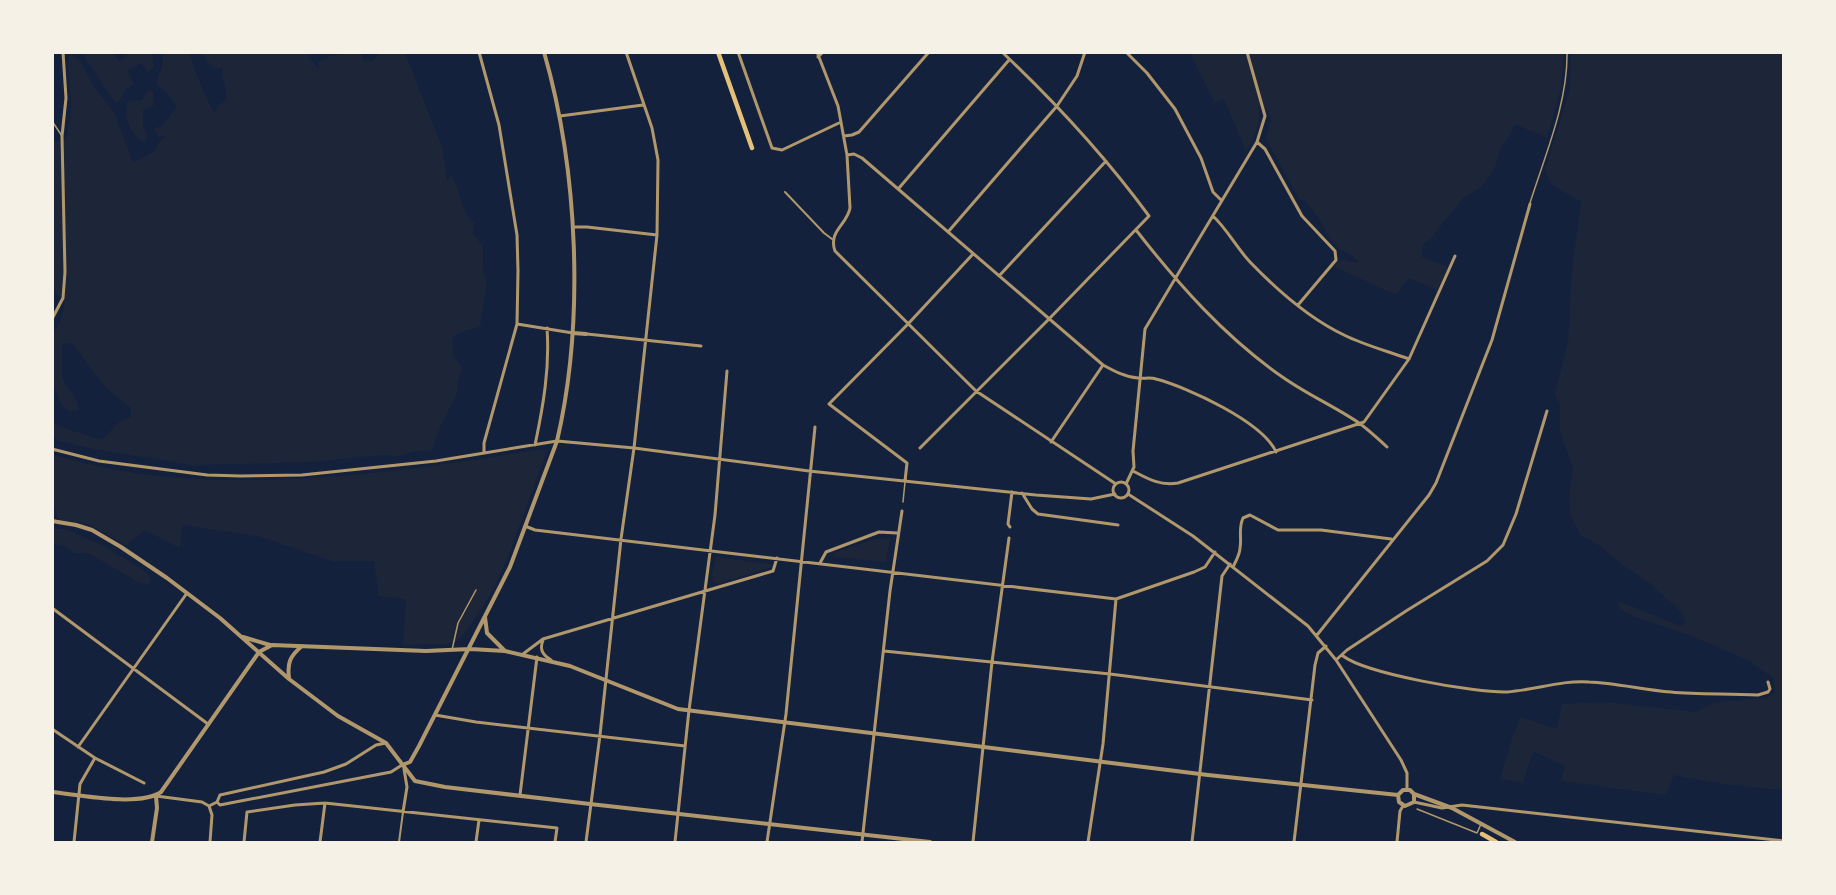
<svg xmlns="http://www.w3.org/2000/svg" width="1836" height="895" font-family="Ubuntu,sans-serif">
<style>
.green{fill:#1d2539}
.lines{fill:none;stroke-linecap:round;stroke-linejoin:round}
.service{stroke:#b1986c;stroke-width:1.5}
.pedestrian{stroke:#b1986c;stroke-width:2}
.minor{stroke:#b1986c;stroke-width:3}
.tertiary{stroke:#b1986c;stroke-width:4}
.primary{stroke:#e5c07b;stroke-width:4.5}
</style>
<rect width="100%" height="100%" fill="#14213d"/>
<path class="green" d="M1564,52L1561,88L1547,138L1515,124L1509,137L1501,147L1495,167L1487,180L1479,189L1464,197L1432,237L1422,246V257L1448,267L1437,290L1409,278L1396,295L1335,267L1337,262L1344,260L1360,263L1352,256L1338,248L1330,238L1318,217L1305,201L1299,199L1266,139L1271,118L1267,109L1258,106C1262,123 1255,136 1246,151L1224,99L1215,103L1190,53Z
M70,53L79,59L96,90L114,112L133,163L156,150L157,145L166,135L159,137L154,129L163,125L177,107L169,95L156,83L163,63V53H189L203,91L214,113L218,106L226,100C227,88 222,79 222,67L218,69L212,67L201,53H315L308,56L319,69V62C332,53 346,53 361,53L364,60L373,61L379,53H405L443,150L447,182L451,176C463,192 457,205 474,223L473,234L483,246V270L487,282L480,326C469,331 460,330 452,339L453,354L462,368L457,384V393L441,425L432,450L412,452L399,456L380,455L311,462L192,465L93,449L59,441L53,437V422L67,429L102,440L118,423L131,417V408L104,386L72,343H63C62,352 61,372 64,381C68,391 79,397 78,410L69,412L60,402L53,385V333L60,322L65,303L56,293L53,281L52,137L55,142L66,139C69,127 72,113 71,101C70,85 66,68 70,53Z
M82,53H113L119,61L129,53H152L154,67L148,73L142,63L127,70L134,84L126,89L119,102L115,103Z
M1571,53H1783V790L1723,784L1674,775L1666,795L1561,781L1565,766L1533,751L1523,783L1500,779L1513,735L1521,717L1557,729L1562,704L1606,702L1696,712L1714,702L1767,698L1775,691L1773,678L1750,661L1689,635L1633,616L1620,609L1618,601L1681,626L1686,622L1682,613L1651,584L1620,563L1596,543L1581,536L1570,515L1569,497L1573,468L1560,431V404L1555,395L1568,343L1572,269L1581,202L1551,184L1545,170L1570,89Z
M148,90L153,92L154,105L143,110V128L148,136L144,142C130,135 124,116 127,102L142,100Z
M542,449L547,451L508,557L494,588L476,617L462,636L454,642L443,644L403,645L406,599L379,596L374,561H332L258,536L182,525L180,548L145,530L126,545L88,524L59,520L53,505L52,454C200,502 392,474 542,449Z
M53,528L68,530L108,548L148,573L151,581L148,584L140,583L88,553H75L62,545L53,544Z
M890,537L886,562L834,557V553L868,541Z
M716,557L770,564L771,567L717,584L713,582L712,575Z"/>
<g class="lines">
<path class="service" d="M52,121L62,136
M1530,203C1545,155 1568,103 1567,52
M903,502L905,482
M452,650L458,623L476,590
M1417,809L1477,833L1481,824"/>
<path class="pedestrian" d="M785,192L824,233L832,239
M399,842L403,812"/>
<path class="minor" d="M479,52L499,125L517,235L518,271L517,324L484,443V453
M738,52L772,148L782,150L841,122
M817,52L838,106L847,155L850,208C847,225 828,231 835,251L976,391L1116,484
M1126,52L1147,73L1175,109L1201,158L1213,192L1221,200
M818,57L823,52
M560,116L643,105
M844,136L852,135L859,132L929,52
M1257,142L1265,149L1302,216L1335,251L1336,260L1298,305
M847,155L854,154L862,158L1103,365C1114,371 1125,377 1138,378C1144,379 1150,377 1156,379C1187,387 1263,422 1276,452
M899,188L1009,60
M1213,216C1227,229 1236,247 1250,262C1277,290 1308,318 1344,335C1364,345 1387,351 1409,359
M574,227H587L657,235
M1136,230C1179,285 1224,336 1281,376C1306,394 1334,406 1359,423C1369,430 1378,439 1387,447
M948,232L1057,106L1077,76L1085,52
M999,276L1106,161
M52,319L63,298L65,272L62,136L66,98L63,52
M517,324L573,333
M587,334L701,346
M1051,442L1103,365
M535,445C543,407 550,368 547,328
M920,448L1049,319L1149,216C1105,156 1055,102 1002,52
M52,449L99,461L207,475L241,476L302,475L436,461L557,441L634,448L809,471L1036,495L1091,499L1115,494
M1133,471C1148,479 1160,486 1178,483L1364,422L1409,359L1455,256
M905,481L907,463L829,404L908,324L973,254
M1113 490a8 8 0 1 1 16 0a8 8 0 1 1-16 0Z
M1126,484L1134,467L1133,451L1145,329L1257,142L1265,116L1247,52
M1022,493L1032,509L1038,514L1118,525
M1128,494L1193,536L1308,626L1336,660L1401,760L1407,773V789
M525,526L535,530L1116,599L1194,572L1205,567L1215,552
M1010,527L1008,524L1012,492
M820,563L826,552L879,532L897,533
M1233,567C1236,561 1240,554 1240,548C1242,537 1238,529 1243,518L1250,515L1278,530H1321L1391,539
M52,608L208,724
M1317,635L1429,495L1436,483L1492,340L1530,204
M543,640C539,650 543,655 551,660
M884,651L1110,674L1312,700
M523,654L543,639L773,571L777,558
M1343,656C1367,674 1476,693 1507,692C1535,690 1561,680 1589,682C1616,683 1644,690 1671,692C1700,695 1729,693 1758,695L1768,692L1770,689L1768,682
M1336,660L1347,650L1406,611L1487,561L1503,545L1516,514L1547,411
M435,715L476,722L685,746
M52,729L95,758L144,783
M78,747L187,593
M520,795L537,657
M156,796L202,802L209,806L217,802L220,795L324,772L346,764L376,745L386,743
M217,802L220,805L225,804L391,772L402,765
M1414,802L1442,808L1462,805L1784,841
M209,806L212,815L210,842
M403,812L407,787L404,769
M74,842L80,784L95,758
M244,842L247,812L295,805L325,803L557,828L555,842
M320,842L325,803
M476,842L479,820
M586,842L600,735L621,539L634,448L657,235L658,160L652,128L626,52
M675,842L689,710L715,515L727,371
M767,842L786,714L815,427
M862,842L890,591L902,511
M973,842L992,662L1009,538
M1088,842L1103,744L1116,599
M1192,842L1222,576L1230,564
M1294,842L1315,665L1318,653L1326,646
M1397,842L1400,811L1403,806"/>
<path class="tertiary" d="M573,333L586,334
M52,521L76,525L92,530L121,547L167,578L220,618L289,679L338,716L386,743L415,781L445,787L590,804L930,842
M485,617L487,633L504,650
M243,637L270,645
M289,678C287,663 290,656 302,646
M402,765L410,762L419,746L510,567L557,441C585,321 578,170 544,52
M52,792C80,795 139,807 161,792L259,652L272,645L426,651L470,649L505,651L570,666L678,709L1208,775L1398,795
M1398,795L1403,790H1410L1414,794L1452,808L1515,842
M1398,795L1399,802L1405,806L1414,802V795
M152,842L157,808L156,796"/>
<path class="primary" d="M718,52L752,148
M1482,834L1496,842"/>
</g>
<rect width="1836" height="895" fill="none" stroke="#f6f1e7" stroke-width="108"/>
</svg>
